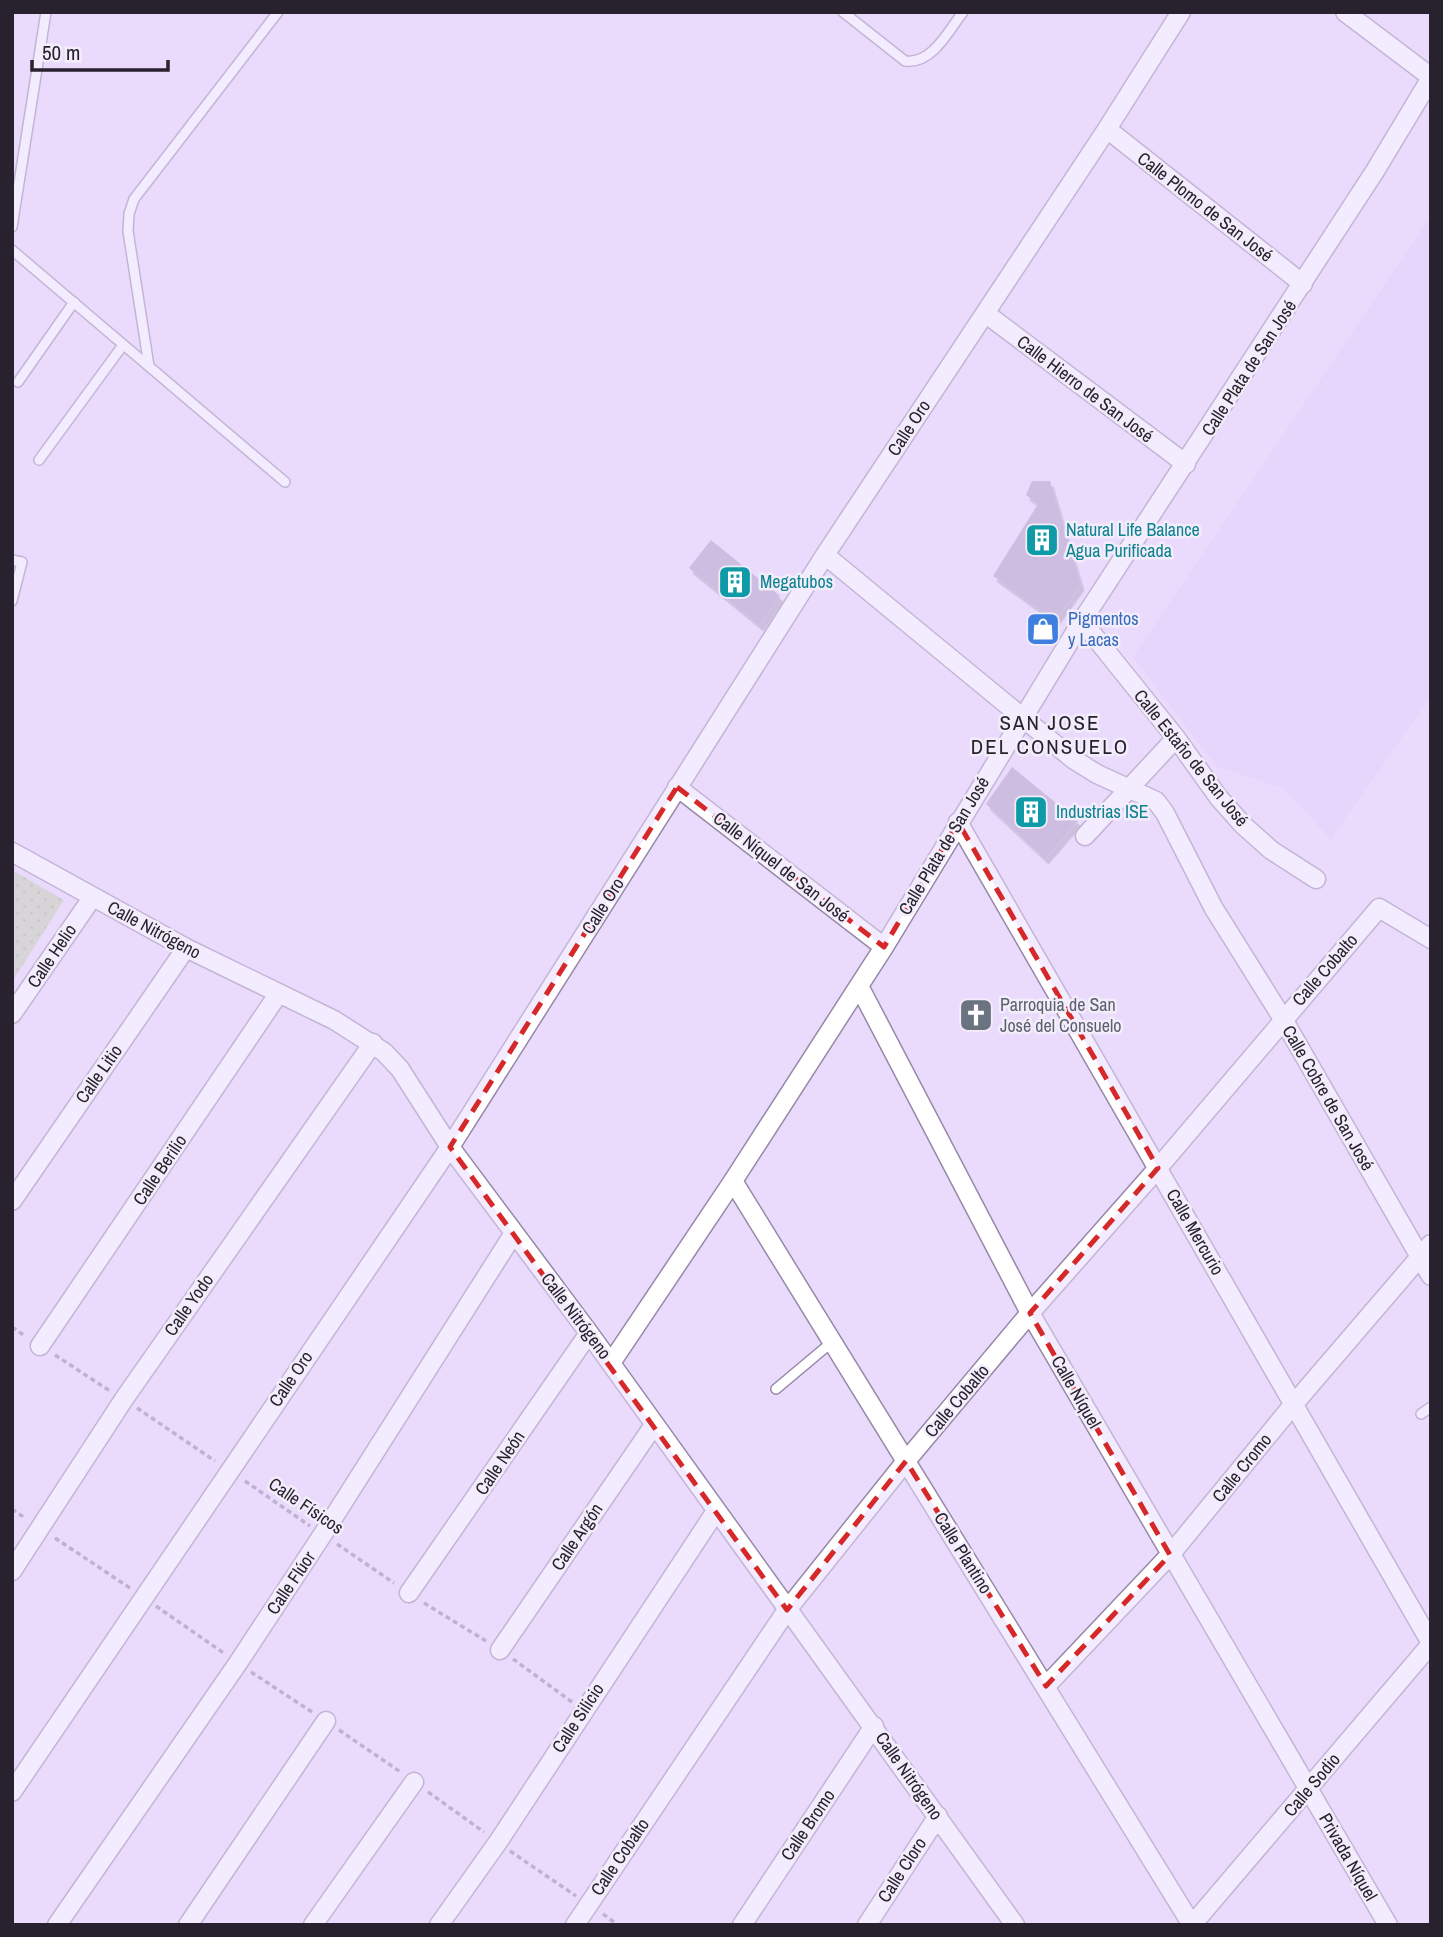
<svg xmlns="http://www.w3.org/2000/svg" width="1443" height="1937" font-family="'Archivo Narrow',sans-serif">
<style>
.built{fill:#e2d0f9}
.park{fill:url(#park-dots)}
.building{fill:#ab9bbf;filter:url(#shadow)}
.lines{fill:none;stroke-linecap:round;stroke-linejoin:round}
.lane-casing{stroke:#9688a7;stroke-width:12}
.street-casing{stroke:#9688a7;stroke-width:21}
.path{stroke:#8d829a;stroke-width:3.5;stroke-dasharray:5 3.5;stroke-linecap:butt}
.lane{stroke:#fff;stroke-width:9}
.street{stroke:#fff;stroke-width:18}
.marked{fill:none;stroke:#d62828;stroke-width:5;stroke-dasharray:14 9;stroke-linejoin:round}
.labels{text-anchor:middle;stroke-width:5;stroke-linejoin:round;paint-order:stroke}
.street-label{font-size:18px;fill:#28222e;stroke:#f3edfb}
.culture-label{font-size:18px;fill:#0d838f;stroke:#f3edfb;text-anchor:start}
.shop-label{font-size:18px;fill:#366cbe;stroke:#f3edfb;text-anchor:start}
.worship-label{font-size:18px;fill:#5b616d;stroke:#f3edfb;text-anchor:start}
.quarter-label{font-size:21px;letter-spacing:2px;fill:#28222e;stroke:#f3edfb}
</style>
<defs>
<pattern id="park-dots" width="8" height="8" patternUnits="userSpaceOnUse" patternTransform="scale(1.75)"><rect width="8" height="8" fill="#c3ceab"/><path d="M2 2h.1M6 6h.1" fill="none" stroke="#a8b193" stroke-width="1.8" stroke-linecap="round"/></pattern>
<filter id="shadow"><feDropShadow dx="3.5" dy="5.5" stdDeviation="0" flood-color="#0004"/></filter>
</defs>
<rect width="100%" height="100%" fill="#eadbfd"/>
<path class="built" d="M1431,216V696L1331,839L1283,789L1216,766L1133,657Z"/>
<path class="park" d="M12,870L64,900L12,982Z"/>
<path class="building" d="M1032,481H1050L1081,585L1055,621L993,576L1038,504L1026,495Z
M711,540L780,596L760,626L689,568Z
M1012,767L1078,821L1045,859L986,804Z"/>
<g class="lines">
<g class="lane-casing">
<path id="lane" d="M843,12L905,61C932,65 949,30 963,12
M12,227L46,12
M12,250L285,482
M149,366L128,231L129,214L134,199L278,12
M18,382L74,302
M39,460L123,345
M12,560L22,562L12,601
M776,1389L832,1342
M1421,1414L1431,1407"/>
</g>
<g class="street-casing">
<path id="street" d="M1345,12L1431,77
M1107,129L1303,284
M985,313L1186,464
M825,555L1073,759L1097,774L1156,801L1165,813L1213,907L1283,1019L1431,1276
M1082,621L1176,738L1219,798L1243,825L1271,850L1316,879
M677,787L884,947
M958,822L1431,1643
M1085,836L1176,738
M12,852L186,948L334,1020L384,1052L400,1069L450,1147L589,1333L1015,1925
M859,986L1030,1313L1388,1925
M12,1014L92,898
M733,1181L1192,1925L1431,1644
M12,1201L186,948
M40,1346L279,993
M611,1363L733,1181L884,947L1082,621L1375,171L1431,78
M12,1571L124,1399L373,1043
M409,1593L589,1333
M500,1650L654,1425
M1046,1686L1170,1555L1293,1405L1431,1244
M12,1792L450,1147L825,555L1107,129L1181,12
M57,1925L238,1663L323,1534L514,1233
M188,1925L326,1721
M313,1925L414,1782
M439,1925L498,1842L716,1511
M575,1925L787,1610L906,1461L1030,1313L1158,1168L1379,908L1431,939
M742,1925L874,1726
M867,1925L938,1816"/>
</g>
<path class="path" d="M12,1327L25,1336
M55,1355L110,1391
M137,1408L215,1461
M245,1481L310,1526
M12,1509L25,1518
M55,1538L130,1588
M337,1544L394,1583
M424,1603L486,1641
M156,1606L225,1654
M513,1659L572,1702
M251,1672L312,1712
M339,1730L402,1773
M428,1792L484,1832
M510,1851L576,1896
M603,1914L618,1925"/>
<use href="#lane" class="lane"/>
<use href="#street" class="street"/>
</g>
<path d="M0 0H1443V1937H0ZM677,787L884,947L958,822L1158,1168L1030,1313L1170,1555L1046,1686L906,1461L787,1610L450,1147Z" fill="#eadbfd" fill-opacity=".55" fill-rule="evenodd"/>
<path class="marked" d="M677,787L884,947L958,822L1158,1168L1030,1313L1170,1555L1046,1686L906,1461L787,1610L450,1147Z"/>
<defs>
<g id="building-square" transform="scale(1.75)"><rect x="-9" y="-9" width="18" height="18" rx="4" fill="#0f9aa8" stroke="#f3edfb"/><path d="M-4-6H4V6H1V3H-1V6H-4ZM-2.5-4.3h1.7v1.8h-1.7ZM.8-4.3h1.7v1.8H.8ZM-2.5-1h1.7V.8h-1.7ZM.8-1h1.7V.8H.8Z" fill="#fff"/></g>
<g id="shop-square" transform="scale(1.75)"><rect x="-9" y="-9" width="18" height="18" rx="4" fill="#3f7fe0" stroke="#f3edfb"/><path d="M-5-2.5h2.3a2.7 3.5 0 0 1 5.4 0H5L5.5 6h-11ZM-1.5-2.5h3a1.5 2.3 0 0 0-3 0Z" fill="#fff"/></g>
<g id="church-square" transform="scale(1.75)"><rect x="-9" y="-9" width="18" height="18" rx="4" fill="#6b7280" stroke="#f3edfb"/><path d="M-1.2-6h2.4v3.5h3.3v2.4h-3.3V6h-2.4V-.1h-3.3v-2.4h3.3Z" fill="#fff"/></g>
</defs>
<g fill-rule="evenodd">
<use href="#building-square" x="1042" y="540"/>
<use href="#building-square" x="735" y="582"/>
<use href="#shop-square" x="1043" y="629"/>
<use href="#building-square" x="1031" y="812"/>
<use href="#church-square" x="976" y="1015"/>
</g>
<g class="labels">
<g class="street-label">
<text transform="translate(1205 207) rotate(38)" y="6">Calle Plomo de San José</text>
<text transform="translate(1249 368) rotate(-57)" y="6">Calle Plata de San José</text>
<text transform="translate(1085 389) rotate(37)" y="6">Calle Hierro de San José</text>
<text transform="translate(909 428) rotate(-57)" y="6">Calle Oro</text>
<text transform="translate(1191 758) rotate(51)" y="6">Calle Estaño de San José</text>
<text transform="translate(944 846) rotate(-59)" y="6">Calle Plata de San José</text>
<text transform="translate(781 867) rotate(38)" y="6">Calle Níquel de San José</text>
<text transform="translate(603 906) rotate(-58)" y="6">Calle Oro</text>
<text transform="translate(154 930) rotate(28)" y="6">Calle Nitrógeno</text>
<text transform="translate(52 956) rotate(-56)" y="6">Calle Helio</text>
<text transform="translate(1325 970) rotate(-49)" y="6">Calle Cobalto</text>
<text transform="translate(99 1074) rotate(-55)" y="6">Calle Litio</text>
<text transform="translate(1328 1098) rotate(60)" y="6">Calle Cobre de San José</text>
<text transform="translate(160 1170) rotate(-56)" y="6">Calle Berilio</text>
<text transform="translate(1195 1232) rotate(60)" y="6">Calle Mercurio</text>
<text transform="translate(189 1305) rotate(-55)" y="6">Calle Yodo</text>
<text transform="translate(576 1316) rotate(53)" y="6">Calle Nitrógeno</text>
<text transform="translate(291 1379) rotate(-56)" y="6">Calle Oro</text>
<text transform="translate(1076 1392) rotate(60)" y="6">Calle Níquel</text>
<text transform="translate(957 1401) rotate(-50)" y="6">Calle Cobalto</text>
<text transform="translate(500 1463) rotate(-56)" y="6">Calle Neón</text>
<text transform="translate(1242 1468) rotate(-51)" y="6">Calle Cromo</text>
<text transform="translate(306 1506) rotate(34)" y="6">Calle Físicos</text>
<text transform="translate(577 1537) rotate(-56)" y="6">Calle Argón</text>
<text transform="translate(963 1553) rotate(58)" y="6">Calle Plantino</text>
<text transform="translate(291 1583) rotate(-56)" y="6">Calle Flúor</text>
<text transform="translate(578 1718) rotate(-57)" y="6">Calle Silicio</text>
<text transform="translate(909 1776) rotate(55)" y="6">Calle Nitrógeno</text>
<text transform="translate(1312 1785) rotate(-50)" y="6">Calle Sodio</text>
<text transform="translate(808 1825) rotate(-56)" y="6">Calle Bromo</text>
<text transform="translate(620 1857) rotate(-56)" y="6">Calle Cobalto</text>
<text transform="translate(1348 1857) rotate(60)" y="6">Privada Níquel</text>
<text transform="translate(902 1870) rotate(-57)" y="6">Calle Cloro</text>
</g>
<g class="culture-label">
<text x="1066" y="536">Natural Life Balance<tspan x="1066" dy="21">Agua Purificada</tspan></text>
<text x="760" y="588">Megatubos</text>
<text x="1056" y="818">Industrias ISE</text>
</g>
<g class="shop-label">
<text x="1068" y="625">Pigmentos<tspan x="1068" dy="21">y Lacas</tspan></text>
</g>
<g class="worship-label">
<text x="1000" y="1011">Parroquia de San<tspan x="1000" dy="21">José del Consuelo</tspan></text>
</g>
<g class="quarter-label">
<text x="1050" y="730">SAN JOSE<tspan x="1050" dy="24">DEL CONSUELO</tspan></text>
</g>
</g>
<rect width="1443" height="1937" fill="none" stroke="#28222e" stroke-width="28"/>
<path d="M32 60v10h136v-10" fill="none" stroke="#28222e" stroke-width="3.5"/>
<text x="42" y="60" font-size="21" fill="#28222e" stroke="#f3edfb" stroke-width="5" paint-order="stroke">50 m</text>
</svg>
